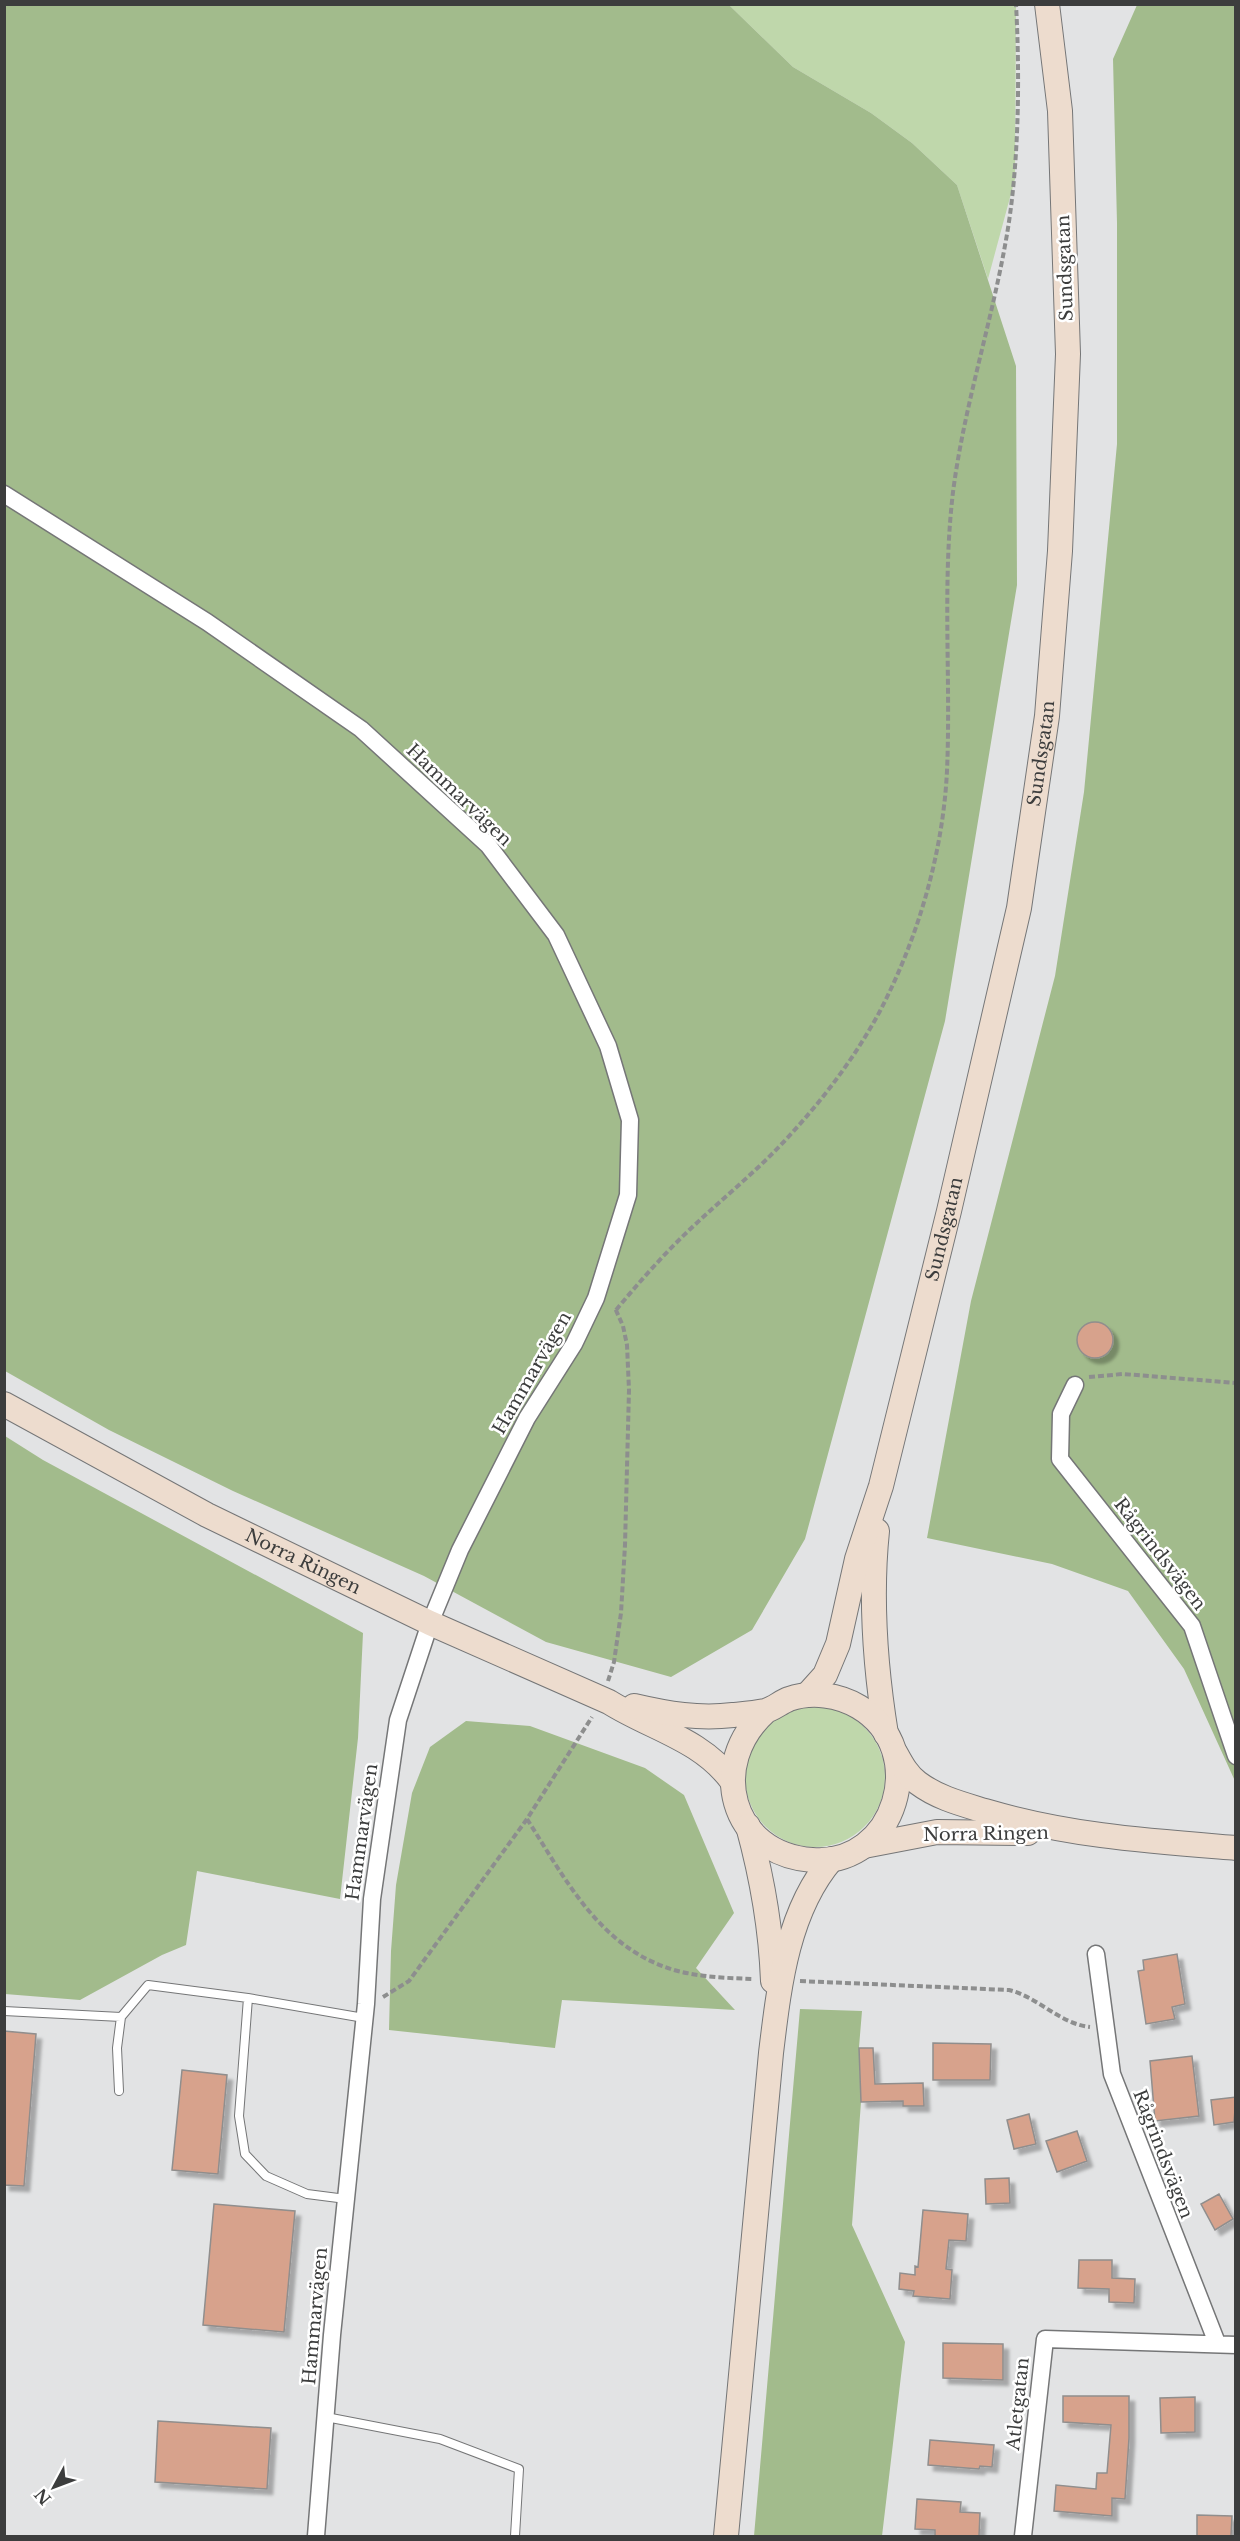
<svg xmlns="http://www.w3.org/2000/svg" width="1240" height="2541" font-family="'Libre Baskerville',serif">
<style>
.green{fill:#bfd7ab}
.forest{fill:#a2bb8c}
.building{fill:#d7a28c;stroke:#908e8d;stroke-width:1.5;filter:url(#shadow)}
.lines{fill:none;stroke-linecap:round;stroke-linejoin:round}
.service-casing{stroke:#757677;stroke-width:10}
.minor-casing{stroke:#757677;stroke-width:19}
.secondary-casing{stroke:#757677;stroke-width:26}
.path{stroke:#8d8e8e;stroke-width:4;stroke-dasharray:6 3;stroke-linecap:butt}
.service{stroke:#fff;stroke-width:8}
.minor{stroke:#fff;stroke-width:16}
.secondary{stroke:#eddcce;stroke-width:24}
.labels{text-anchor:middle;stroke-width:5;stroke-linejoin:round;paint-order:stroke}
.street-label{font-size:18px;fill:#3c3d3d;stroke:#fff}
</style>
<defs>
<filter id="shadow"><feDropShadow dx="5.5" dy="5.5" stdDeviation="1.5" flood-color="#0004"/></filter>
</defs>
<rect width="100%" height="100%" fill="#e2e3e4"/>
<path class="green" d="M729,5H1016L1015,179L988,279L957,185L912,143L871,113L793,67Z
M745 1777a70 70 0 1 1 140 0a70 70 0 1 1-140 0Z"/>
<path class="forest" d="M5,5H729L793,67L871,113L912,143L957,185L1016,366L1017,585L945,1021L805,1539L752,1630L671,1677L546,1642L424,1576L233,1491L109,1430L5,1371Z
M1137,5H1235V1781L1184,1669L1128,1591L1052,1564L927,1538L971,1301L1055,976L1084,792L1117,444V223L1113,59Z
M5,1436L43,1460L363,1633L358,1738L340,1899L197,1871L186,1945L162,1955L80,2000L5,1994Z
M466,1721L530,1726L645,1768L684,1795L734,1913L696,1968L735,2010L562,2000L555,2048L389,2030L391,1951L396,1885L412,1793L430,1747Z
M800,2009L862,2011L859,2047L861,2102L852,2225L905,2342L882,2536H754Z"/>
<path class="building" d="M1077 1340a18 18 0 1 1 36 0a18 18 0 1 1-36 0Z
M1177,1954L1185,2004L1172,2007L1175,2019L1146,2024L1138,1971L1144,1970L1143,1960Z
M4,2031L36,2034L24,2186L4,2185Z
M933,2043L991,2044L990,2080H933Z
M859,2048H873L875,2084L923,2083L924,2106H903V2101L861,2102Z
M1192,2056L1199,2116L1155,2121L1150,2061Z
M182,2070L227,2075L218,2174L172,2170Z
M1236,2097L1234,2122L1214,2125L1211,2100Z
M1029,2114L1036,2144L1014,2149L1007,2120Z
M1077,2131L1087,2161L1057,2172L1046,2141Z
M1009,2178L1010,2203L986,2204L985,2179Z
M1219,2194L1233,2219L1215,2230L1201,2204Z
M214,2204L295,2211L284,2332L203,2325Z
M923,2210L968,2214L966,2241L949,2240L946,2269L952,2270L950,2299L913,2296L914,2291L899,2289L900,2273L915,2275V2266L918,2267Z
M1079,2260H1112V2278L1135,2279L1134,2303L1109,2302V2289L1078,2288Z
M943,2343L1003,2344V2380L943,2378Z
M1063,2396H1129V2438L1125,2499L1112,2498V2516L1054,2511L1056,2485L1096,2489L1097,2473H1107L1111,2425L1063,2422Z
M1195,2397V2432L1161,2433L1160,2398Z
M158,2421L271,2428L267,2489L155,2482Z
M930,2440L994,2445L992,2467L980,2466L979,2469L928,2465Z
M917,2499L961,2502L960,2512L980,2513L979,2536H935V2530L915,2529Z
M1197,2515L1232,2516L1231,2536H1197Z"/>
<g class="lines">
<g class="service-casing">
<path id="service" d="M248,1998L239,2116L245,2154L266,2176L307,2194L346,2199
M4,2011L121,2017L148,1985L248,1998L364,2018
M119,2091L117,2048L121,2017
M326,2417L440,2439L519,2469L515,2536"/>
</g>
<g class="minor-casing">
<path id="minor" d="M4,494L207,622L361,729L488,845L556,935L608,1046L630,1120L628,1195L596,1298L574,1344L527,1418L460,1550L430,1623L398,1720L372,1899L366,2004L332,2335L316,2536
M1075,1385L1061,1414L1060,1459L1192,1626L1236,1756
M1096,1954L1112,2074L1217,2343
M1023,2536L1045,2339L1236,2345"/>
</g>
<g class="secondary-casing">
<g id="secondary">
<path id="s1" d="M4,1404L207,1515L430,1623L609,1702C652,1729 701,1739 732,1781"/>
<path d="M877,1531C870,1599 875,1666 886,1734"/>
<path id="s2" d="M807,1695L825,1675L838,1644L857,1559L881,1486L949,1211L1019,908L1047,716L1060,551L1068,354L1060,111L1047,4"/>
<path d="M634,1706C668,1714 699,1719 733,1715C743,1714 755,1713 765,1711C773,1709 781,1702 789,1699C812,1691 839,1695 859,1707C931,1750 896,1867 812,1860C730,1854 707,1764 766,1711"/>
<path d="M896,1754C902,1765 908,1776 918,1783C938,1798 962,1804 985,1811C1070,1836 1149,1841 1236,1848"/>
<path d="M748,1826C762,1877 771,1928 773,1981"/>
<path d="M864,1846L937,1832L1028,1833"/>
<path d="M726,2536L771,2053C779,1987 787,1911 832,1859"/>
</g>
</g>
<path class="path" d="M616,1310C636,1286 656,1263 678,1241C707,1212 739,1186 768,1158C811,1115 851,1065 880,1011C918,938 943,853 947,771C951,678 942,585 953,492C964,407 991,325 1006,240C1019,168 1020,78 1016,4
M1089,1377L1123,1374L1236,1383
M608,1681L614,1662L621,1613L625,1545L629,1390L627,1345L623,1326L615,1308
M527,1819C566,1880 600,1948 674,1970C699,1977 726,1978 752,1979
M800,1981L1009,1990C1038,1997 1060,2024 1090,2027
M383,1997L409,1981L527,1819L592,1717"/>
<use href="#service" class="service"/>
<use href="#minor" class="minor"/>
<use href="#secondary" class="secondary"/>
</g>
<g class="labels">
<g class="street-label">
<text transform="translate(1065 268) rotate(-92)" y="6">Sundsgatan</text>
<text dy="6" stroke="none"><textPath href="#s2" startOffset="975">Sundsgatan</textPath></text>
<text transform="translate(459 795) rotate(44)" y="6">Hammarvägen</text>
<text dy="6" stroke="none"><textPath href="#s2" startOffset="489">Sundsgatan</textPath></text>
<text transform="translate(532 1373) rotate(-60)" y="6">Hammarvägen</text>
<text transform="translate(1160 1554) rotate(52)" y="6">Rågrindsvägen</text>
<text dy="6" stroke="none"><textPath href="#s1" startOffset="338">Norra Ringen</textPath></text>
<text transform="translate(362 1832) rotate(-82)" y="6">Hammarvägen</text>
<text transform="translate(986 1834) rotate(-1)" y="6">Norra Ringen</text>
<text transform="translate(1163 2154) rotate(69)" y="6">Rågrindsvägen</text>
<text transform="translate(315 2316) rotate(-85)" y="6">Hammarvägen</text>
<text transform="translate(1018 2404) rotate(-84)" y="6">Atletgatan</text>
</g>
</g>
<rect width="1240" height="2541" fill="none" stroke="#3c3d3d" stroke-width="12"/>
<g transform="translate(54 2487) rotate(229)" stroke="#ffffff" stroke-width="4.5" paint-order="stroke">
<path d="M0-4.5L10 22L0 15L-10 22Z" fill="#3c3d3d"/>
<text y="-9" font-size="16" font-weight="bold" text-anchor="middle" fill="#3c3d3d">N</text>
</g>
</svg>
